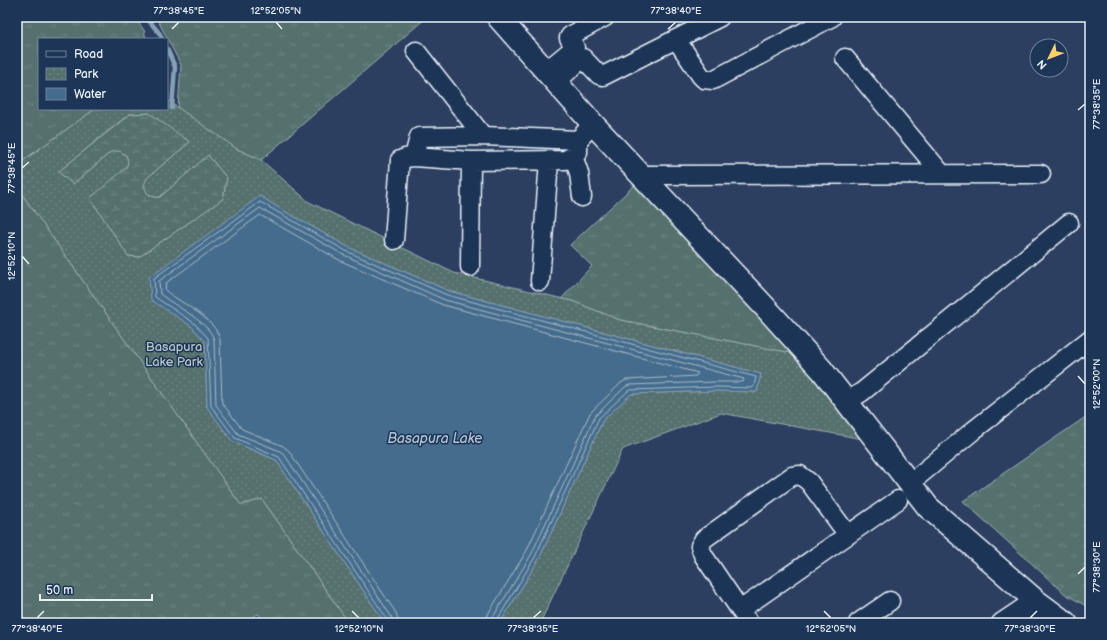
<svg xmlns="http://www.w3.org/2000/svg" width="1107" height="640" font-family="'Balsamiq Sans',sans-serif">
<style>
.grass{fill:url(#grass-tufts);stroke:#9eb0b2}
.wetland{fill:url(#wetland-marsh);stroke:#9eb0b2}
.park{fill:url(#park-dots);stroke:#9eb0b2;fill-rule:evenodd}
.water{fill:#456c8c;stroke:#86a1b7}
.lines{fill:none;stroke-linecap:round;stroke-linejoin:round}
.shore{stroke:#a7bccd;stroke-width:1}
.stream{stroke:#86a1b7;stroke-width:4.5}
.street-casing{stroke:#e8f1f8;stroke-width:21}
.secondary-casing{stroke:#e8f1f8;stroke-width:25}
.street{stroke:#1d3557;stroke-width:18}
.secondary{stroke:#1d3557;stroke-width:22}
.ticks{fill:none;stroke:#e8f1f8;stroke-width:1.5}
.labels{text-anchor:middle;stroke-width:3;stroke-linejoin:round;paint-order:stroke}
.park-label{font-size:13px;fill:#b5c4c7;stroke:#1d3557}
.water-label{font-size:14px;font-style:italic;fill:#afc2d2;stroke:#1d3557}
.neatline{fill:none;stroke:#e8f1f8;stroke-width:1.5}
.ticks-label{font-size:10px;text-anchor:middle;fill:#e8f1f8}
</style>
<defs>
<pattern id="grass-tufts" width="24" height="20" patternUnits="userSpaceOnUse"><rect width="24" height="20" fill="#55706d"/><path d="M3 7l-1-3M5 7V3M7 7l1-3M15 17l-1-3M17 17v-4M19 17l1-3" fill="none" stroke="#6d8583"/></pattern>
<pattern id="wetland-marsh" width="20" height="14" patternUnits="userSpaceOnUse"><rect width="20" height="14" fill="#55706d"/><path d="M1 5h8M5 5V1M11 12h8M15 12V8" fill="none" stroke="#6d8583"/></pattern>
<pattern id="park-dots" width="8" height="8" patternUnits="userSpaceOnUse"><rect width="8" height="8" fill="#55706d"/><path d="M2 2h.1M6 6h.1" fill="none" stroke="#6d8583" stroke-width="1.8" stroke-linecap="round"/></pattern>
</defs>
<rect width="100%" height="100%" fill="#2c3f61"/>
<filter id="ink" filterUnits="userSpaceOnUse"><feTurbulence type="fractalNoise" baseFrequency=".025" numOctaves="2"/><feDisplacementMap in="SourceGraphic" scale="8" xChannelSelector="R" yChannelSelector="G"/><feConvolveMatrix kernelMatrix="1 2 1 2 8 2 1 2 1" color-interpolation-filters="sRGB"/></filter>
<g filter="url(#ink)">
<path class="grass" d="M17,17H134L144,30L146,39H39V109H95L17,165Z
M156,17H427L261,160L237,149L178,108L181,65Z
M639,181L797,354L620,320L572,301L561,299L592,266L570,245Z
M17,187L241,505L262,499L349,623H265L258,614L245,623H28L17,607Z
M1090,414V608L1065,594L963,501Z"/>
<path class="wetland" d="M149,113L190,142L147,178L150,196L155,197H160L208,155L227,178L223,199L139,257L128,256L90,198L128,164L126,155L111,152L73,184L58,172L130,114Z"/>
<path class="park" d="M167,100L237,149L261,160L309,202L454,273L572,301L620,320L797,354L863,439L721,413L623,449L540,623H500L539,559L603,420L631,394L716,391L757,392L761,374L449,291L348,247L279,208L260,196L151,299L191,326L205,341L207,407L232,441L276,460L385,623H349L262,499L241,505L17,187V165L95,109H167ZM149,113L190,142L147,178L144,185L147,193L155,197H160L208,155L227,178L223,199L139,257L128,256L90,198L126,168C130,160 127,154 119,151L111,152L73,184L58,172L129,114Z"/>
<path class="water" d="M260,196L279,208L348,247L449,291L761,374L757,392L716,391L631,394L603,420L539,559L500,623H385L276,460L232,441L207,407L205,341L191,326L151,300L149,277Z"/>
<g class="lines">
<path class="shore" d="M388,623L387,619L279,457L235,438L211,406L208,338L194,323L155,297L154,278L260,202L346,251L447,295L756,377L754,386L752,388L716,387L631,390L628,391L599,418L535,557L499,617L497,623
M393,623L391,616L284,454L280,451L238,434L216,405L214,340C210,322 174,306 160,294L159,281L260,208L344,255L445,300L744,379L743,382H715L629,385L625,387L595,416L531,555L493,617L492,623
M399,623L396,613L289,451L283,446L242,429L222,403L220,340C216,318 181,304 165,290L166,283L260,215L341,261L443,305L698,373L696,376L626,380L621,383L590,413L526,552L488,614L486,623"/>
<path class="stream" d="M146,17L160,34L162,39
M167,49L175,67L172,108"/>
<g class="street-casing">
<path id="street" d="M676,39L701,76L704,79L713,80L832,17
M416,51L483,136
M845,58L942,174
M546,71L575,47L569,38L570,36L605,17
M556,82L583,58L599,75L603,76L720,17
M578,140L483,136L419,137L414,157L471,161L565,160L573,156L578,152V140L593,124
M573,156L579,173L582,197
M642,175L1041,174
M394,240L400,160L405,158L414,157
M470,267L471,161
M540,281L549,161
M846,402L862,392L1069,223
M910,483L974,430L1090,339
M740,610L898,500
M749,623L703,555L700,546L704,539L792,476L800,475L809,482L848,535
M858,623L890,601
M1001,623L1035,600
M1024,623L1046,608"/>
</g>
<g class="secondary-casing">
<path id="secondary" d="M498,17L593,124L765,307L822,370L928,507L1035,600L1066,623"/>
</g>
<use href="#street" class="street"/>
<use href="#secondary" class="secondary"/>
</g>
</g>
<path class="ticks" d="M276,22L282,29M172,29L179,22M668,29L676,22M1078,110L1085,104M22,168L29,162M22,256L29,264M1078,376L1085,384M1078,574L1085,567M352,611L359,618M824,611L831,618M37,618L44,611M533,618L541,611M1030,618L1037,611"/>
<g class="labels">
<g class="park-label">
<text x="174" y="351">Basapura<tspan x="174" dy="15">Lake Park</tspan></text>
</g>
<g class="water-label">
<text x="435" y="443">Basapura Lake</text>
</g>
</g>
<rect width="1107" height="640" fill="none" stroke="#1d3557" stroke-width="44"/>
<rect x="38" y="38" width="130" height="72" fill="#1d3557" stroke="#6e8097"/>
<rect x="46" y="51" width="20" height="6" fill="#1d3557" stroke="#6e8097"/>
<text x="74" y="58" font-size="12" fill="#e8f1f8">Road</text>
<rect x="46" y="68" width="20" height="12" fill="url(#park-dots)" stroke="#6e8097"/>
<text x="74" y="78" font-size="12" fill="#e8f1f8">Park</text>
<rect x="46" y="88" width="20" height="12" fill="#456c8c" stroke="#6e8097"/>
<text x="74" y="98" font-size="12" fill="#e8f1f8">Water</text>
<g transform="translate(1049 58) rotate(227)"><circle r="19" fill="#1d3557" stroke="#6e8097"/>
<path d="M0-3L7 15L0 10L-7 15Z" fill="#ffd166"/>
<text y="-6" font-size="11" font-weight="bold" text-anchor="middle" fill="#e8f1f8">N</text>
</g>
<path d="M40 594v6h112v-6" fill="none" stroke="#e8f1f8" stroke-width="2"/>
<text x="46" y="594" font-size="12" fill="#e8f1f8" stroke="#1d3557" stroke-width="3" paint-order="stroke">50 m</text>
<rect x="22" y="22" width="1063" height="596" class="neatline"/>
<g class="ticks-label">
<text x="179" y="14">77°38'45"E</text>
<text x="276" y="14">12°52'05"N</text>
<text x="676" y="14">77°38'40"E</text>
<text transform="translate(1096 104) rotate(-90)" y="4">77°38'35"E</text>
<text transform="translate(11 168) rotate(-90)" y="4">77°38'45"E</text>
<text transform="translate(11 256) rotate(-90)" y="4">12°52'10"N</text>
<text transform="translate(1096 384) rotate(-90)" y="4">12°52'00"N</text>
<text transform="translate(1096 567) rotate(-90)" y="4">77°38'30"E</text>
<text x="37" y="632">77°38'40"E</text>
<text x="359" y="632">12°52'10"N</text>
<text x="533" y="632">77°38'35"E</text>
<text x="831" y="632">12°52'05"N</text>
<text x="1030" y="632">77°38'30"E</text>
</g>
</svg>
